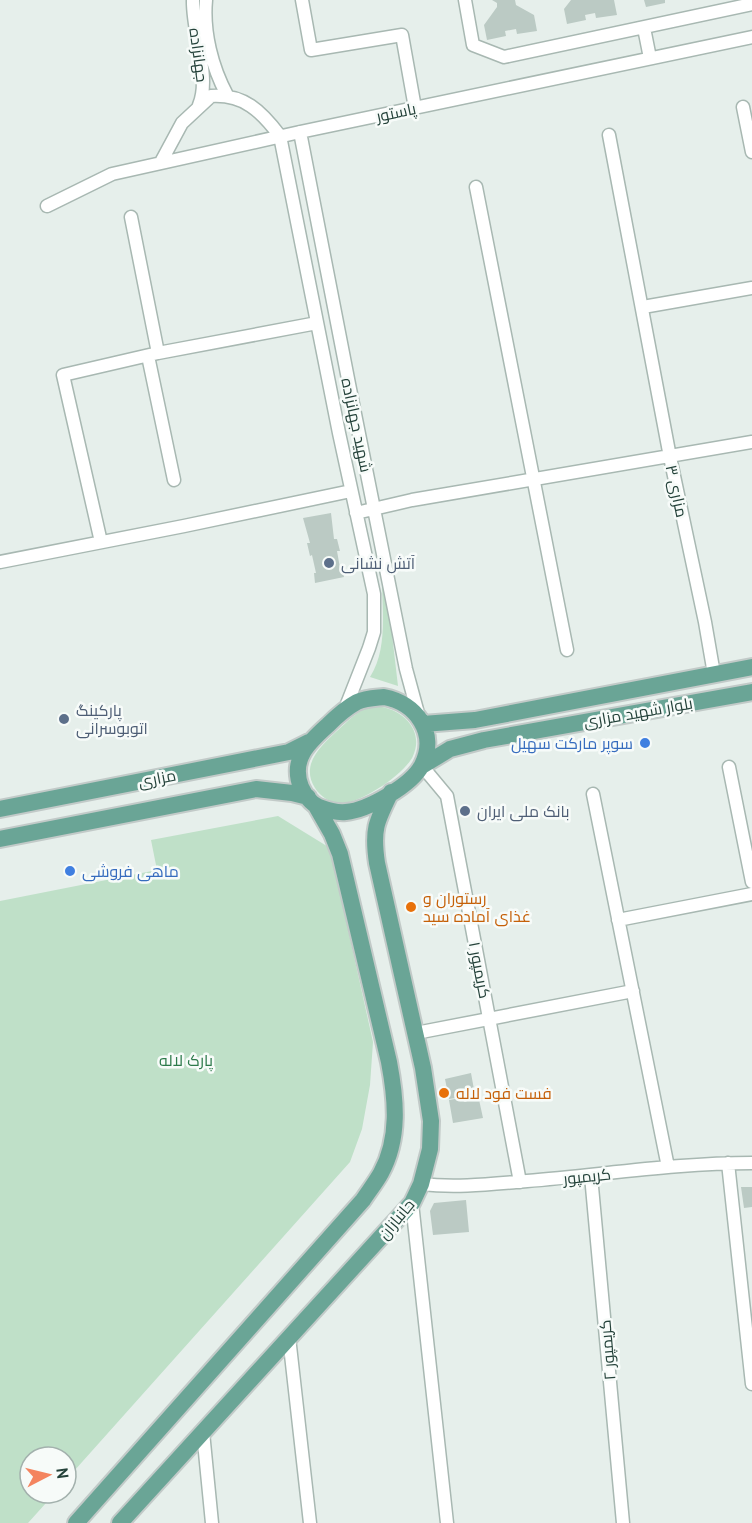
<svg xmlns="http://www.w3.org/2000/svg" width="752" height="1523" font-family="'PT Sans',Cairo,sans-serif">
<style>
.green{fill:#bfe0c8}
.building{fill:#bbcac4}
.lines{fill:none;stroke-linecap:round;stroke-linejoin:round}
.minor-casing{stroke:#a8b8b2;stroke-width:15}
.major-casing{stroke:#c2cac8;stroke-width:20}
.minor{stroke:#fff;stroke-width:12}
.major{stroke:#6aa596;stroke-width:16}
.service-dot{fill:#5c6f8a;stroke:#f7fbf9;stroke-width:2}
.shop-dot{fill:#3f7fe0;stroke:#f7fbf9;stroke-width:2}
.food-dot{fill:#e8710a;stroke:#f7fbf9;stroke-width:2}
.labels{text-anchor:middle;stroke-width:5;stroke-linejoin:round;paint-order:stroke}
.street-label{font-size:16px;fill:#24423a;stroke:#f7fbf9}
.service-label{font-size:16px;fill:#4e5e75;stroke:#f7fbf9;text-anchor:start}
.shop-label{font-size:16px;fill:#366cbe;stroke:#f7fbf9;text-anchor:end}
.food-label{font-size:16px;fill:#c56008;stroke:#f7fbf9;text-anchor:start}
.park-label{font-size:16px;fill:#2d7a4b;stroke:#f7fbf9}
</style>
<rect width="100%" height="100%" fill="#e6efeb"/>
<path class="green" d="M382,579L389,609L398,686L370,677C388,649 382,611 382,579Z
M371,706C397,705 426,727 413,756C405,774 358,806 338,803C329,802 320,796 315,788C300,764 321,746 338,730C348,721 357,711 371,706Z
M278,816L330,848L373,1042L370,1085L362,1129L350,1162L66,1480V1457H30V1493H55L28,1523H0V901L157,870L151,840Z"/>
<path class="building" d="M492,0H515L516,5L534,15L537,31L517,34L516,29L505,31L506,36L487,40L484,25L497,7V3Z
M571,0H614L617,15L596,18L595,13L585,15L586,20L567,24L564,9Z
M644,0H665V3L646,7Z
M331,513L334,539H337L340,551H337L340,568L342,567L344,577L315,583L314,573H316L312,555L310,556L307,543H310L303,518Z
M471,1073L475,1095L449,1099L445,1079Z
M478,1095L483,1118L453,1123L449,1100Z
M741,1187H752V1207L744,1208Z
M466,1200L469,1232L433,1235L430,1211L434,1203Z"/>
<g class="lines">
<g class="minor-casing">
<path id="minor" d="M193,0C192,32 211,77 199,105
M206,0C203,32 212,67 227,95
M302,0L311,50L402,35L415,108
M465,0L473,45L504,57L752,4
M644,28L650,58
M743,107L752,152
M300,132L349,384L406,669L419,717
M609,135L670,457L705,622L714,674
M161,162L182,123L211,96C244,94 261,111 280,136L339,433L374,594V632L369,648L345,709
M476,187L567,650
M47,206L112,174L300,132L752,37
M131,217L158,353
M643,307L752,288
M148,356L174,480
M356,513L412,500L752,442
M101,542L63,375L158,353L317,323
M0,562L184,526L351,491
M422,766L447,796L520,1182
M729,767L752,882
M593,794L668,1167
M618,920L752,894
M416,1033L633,991
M728,1163L752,1384
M591,1176L623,1523
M421,1184C457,1188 491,1184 527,1181C602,1175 677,1163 752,1163
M412,1203L447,1523
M289,1337L310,1523
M203,1432L212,1523"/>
</g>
<g class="major-casing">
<path id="major" d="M384,697C416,703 438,733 422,765C412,785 368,810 346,812C337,813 327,810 319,807C311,804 304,794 301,787C290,759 309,742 328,725C337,716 346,708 357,702C366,698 375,698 384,697Z
M423,724L475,720L752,667
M422,766L450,749L484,740L752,692
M0,809L289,752L309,742
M0,839L256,789L292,793L308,797
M76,1523L363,1200C369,1191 376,1182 381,1173C400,1138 396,1099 389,1062L340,854L332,834L316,806
M120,1523L412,1203L421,1184L430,1149L431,1121L423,1068L377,863C372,830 376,822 391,792"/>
</g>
<use href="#minor" class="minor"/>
<use href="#major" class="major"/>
</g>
<g class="service-dot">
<circle cx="329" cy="563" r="6"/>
<circle cx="64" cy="719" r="6"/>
<circle cx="465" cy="811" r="6"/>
</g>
<g class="shop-dot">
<circle cx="645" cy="743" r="6"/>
<circle cx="70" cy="871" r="6"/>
</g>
<g class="food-dot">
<circle cx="411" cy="907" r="6"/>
<circle cx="444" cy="1093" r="6"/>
</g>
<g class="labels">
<g class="street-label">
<text transform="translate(199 55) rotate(82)" y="6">جهانزاده</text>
<text transform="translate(396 112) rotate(-12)" y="6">پاستور</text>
<text transform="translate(357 425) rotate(78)" y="6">شهید جهانزاده</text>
<text transform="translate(677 491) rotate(78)" y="6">مزاری ۳</text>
<text transform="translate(638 712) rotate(-10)" y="6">بلوار شهید مزاری</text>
<text transform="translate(157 778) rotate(-11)" y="6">مزاری</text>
<text transform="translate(480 970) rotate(79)" y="6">کریمپور ۱</text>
<text transform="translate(587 1176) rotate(-6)" y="6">کریمپور</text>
<text transform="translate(396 1219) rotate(-50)" y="6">جانبازان</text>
<text transform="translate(607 1350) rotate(-95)" y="6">کریمپور ۲</text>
</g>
<g class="service-label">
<text x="341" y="569">آتش نشانی</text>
<text x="76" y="716">پارکینگ<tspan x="76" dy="18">اتوبوسرانی</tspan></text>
<text x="477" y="817">بانک ملی ایران</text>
</g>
<g class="shop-label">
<text x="633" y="749">سوپر مارکت سهیل</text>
<text x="82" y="877" text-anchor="start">ماهی فروشی</text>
</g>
<g class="food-label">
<text x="423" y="904">رستوران و<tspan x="423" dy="18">غذای آماده سید</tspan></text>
<text x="456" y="1099">فست فود لاله</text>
</g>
<g class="park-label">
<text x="186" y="1066">پارک لاله</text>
</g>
</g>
<g transform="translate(48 1475) rotate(83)"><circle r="28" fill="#f7fbf9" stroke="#a3b1ad" stroke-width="1.5"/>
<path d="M0-4.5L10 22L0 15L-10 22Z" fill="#f4845f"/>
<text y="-9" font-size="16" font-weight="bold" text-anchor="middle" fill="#24423a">N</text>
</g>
</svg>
